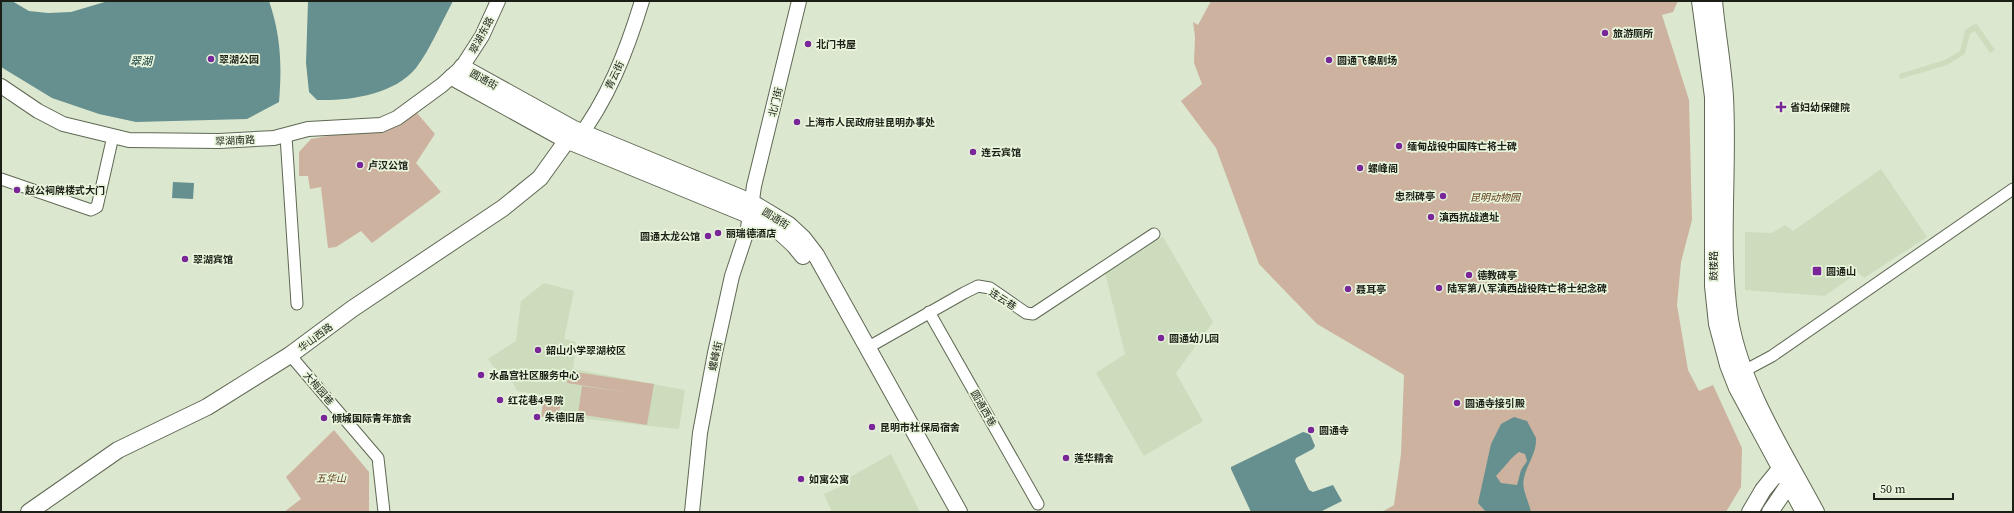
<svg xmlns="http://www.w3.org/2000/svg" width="2014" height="513" font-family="'Source Serif 4','Noto Sans SC',serif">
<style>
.built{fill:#cddcbc}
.green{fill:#cdb39f}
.water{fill:#668f8f;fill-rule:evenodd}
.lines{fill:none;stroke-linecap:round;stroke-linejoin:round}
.minor-casing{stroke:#5e6853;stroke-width:13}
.tertiary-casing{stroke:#5e6853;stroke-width:16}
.secondary-casing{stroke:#5e6853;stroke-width:18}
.minor{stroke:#fff;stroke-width:11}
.tertiary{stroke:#fff;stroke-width:14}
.secondary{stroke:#fff;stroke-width:16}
.poi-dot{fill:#792798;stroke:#e9f5dc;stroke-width:1.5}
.labels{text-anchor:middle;stroke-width:3.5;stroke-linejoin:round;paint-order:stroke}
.poi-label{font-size:10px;font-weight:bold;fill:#1b1f16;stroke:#e9f5dc;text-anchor:start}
.street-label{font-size:10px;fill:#1b1f16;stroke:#e9f5dc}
.park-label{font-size:10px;font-style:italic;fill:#603815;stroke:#e9f5dc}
.water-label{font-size:11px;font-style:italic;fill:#073233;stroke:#e9f5dc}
</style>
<rect width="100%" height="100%" fill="#dce7cf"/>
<path class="built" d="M1976,23L1995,50L1990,53L1975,31L1970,34L1965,54L1947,65L1900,79L1899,74L1945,60L1960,51L1965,30Z
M1881,169L1927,237L1864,278L1858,272L1825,296L1745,290V232L1772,233L1785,225L1793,231Z
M1163,237L1213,322L1176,373L1203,421L1144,456L1096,373L1125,354L1105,273Z
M544,283L574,291L564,339L576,342L573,369L685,390L679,429L558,416L562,398L517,391L512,381L502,379L488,359L516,341L521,301Z
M891,454L920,512H832L824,494L851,482L850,477Z"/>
<path class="green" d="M1211,1H1678L1673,12L1662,15L1689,100L1692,220L1681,262L1677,305L1688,370L1699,391L1713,385L1742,448L1741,487L1726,512H1382L1394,505L1401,454L1404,375L1317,324L1259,264L1216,148L1181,101L1202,84L1194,63L1195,37L1193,22L1198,25Z
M417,113L435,134L416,163L441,192L372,243L361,231L336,247L328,248L321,187L310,189L308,176H299V152L311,139L391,125Z
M569,371L654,384L647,425L578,414L582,386L631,393L567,383Z
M544,395L562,398L558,416L541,417Z
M334,430L369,472V512H284L301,499L286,477Z"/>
<path class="water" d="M1,1H12L29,11L48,13L71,12L108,1H269C281,36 282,66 279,102L247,119L136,122L99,114L52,98L1,67Z
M308,1H453C441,23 431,48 416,68C394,95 348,101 317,100L309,92L306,63Z
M173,182L194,183L193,199L172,198Z
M1514,417L1527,421L1536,438C1537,453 1527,464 1524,478C1521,488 1529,502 1531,512H1486L1478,503L1491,444L1501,424ZM1519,452L1525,454L1527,461L1521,470L1517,485L1501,483L1496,476C1503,469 1512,456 1519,452Z
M1303,432L1310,434L1315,446L1313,449L1296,458L1295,461L1309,490L1313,492L1333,485L1342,501L1320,512H1251L1231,469V467Z"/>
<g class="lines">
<g class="minor-casing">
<path id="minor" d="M286,136L297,304
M1,179L91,210L97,207L113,136
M929,312L1038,504
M867,348L964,293L978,286L990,288L1026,313L1033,314L1154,234
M290,355L378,458L384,512
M1744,371L1772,356L2013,189"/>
</g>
<g class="tertiary-casing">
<path id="tertiary" d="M1,86L38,111L63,124L129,140L219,141L274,138L308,129L381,125L397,118L442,85L462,67L482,36L498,1
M576,141C608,100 627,50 642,1
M692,512L700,433L715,353L732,276L748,228L754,186L799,1"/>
</g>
<g class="secondary-casing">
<path id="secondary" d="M1700,1L1713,97V286L1717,324L1728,365L1737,388L1804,512
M1714,1C1717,33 1723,65 1725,97C1729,171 1719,247 1730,320C1742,388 1784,452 1816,512
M462,67L574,129L751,202L789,225L803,238L816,255L959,512
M452,77L566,140L751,216L781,233L794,245L803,256
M29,512L118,450L207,407L290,355L352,309L503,208L540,178L573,132
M1750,512L1763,490L1780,469L1790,468
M1770,512L1789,484L1790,475"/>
</g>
<use href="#minor" class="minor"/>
<use href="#tertiary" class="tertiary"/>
<use href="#secondary" class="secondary"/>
</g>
<g class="poi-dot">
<circle cx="1605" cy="33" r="4"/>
<circle cx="808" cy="44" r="4"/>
<circle cx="211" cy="59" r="4"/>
<circle cx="1329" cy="60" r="4"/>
<path d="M1779 101h4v4h4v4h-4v4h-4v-4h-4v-4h4z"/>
<circle cx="797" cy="122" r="4"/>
<circle cx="1399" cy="146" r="4"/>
<circle cx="973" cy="152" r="4"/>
<circle cx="360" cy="165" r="4"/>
<circle cx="1360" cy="168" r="4"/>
<circle cx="17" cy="190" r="4"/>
<circle cx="1443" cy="196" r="4"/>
<circle cx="1431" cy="217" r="4"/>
<circle cx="718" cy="233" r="4"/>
<circle cx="708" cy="236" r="4"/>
<circle cx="185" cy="259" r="4"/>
<rect x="1812" y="266" width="10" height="10" rx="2"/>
<circle cx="1469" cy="275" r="4"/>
<circle cx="1439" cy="288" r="4"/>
<circle cx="1348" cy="289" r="4"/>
<circle cx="1161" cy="338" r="4"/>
<circle cx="538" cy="350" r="4"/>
<circle cx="481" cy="375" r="4"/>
<circle cx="500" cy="400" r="4"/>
<circle cx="1457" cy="403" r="4"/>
<circle cx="537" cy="417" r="4"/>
<circle cx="324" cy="418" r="4"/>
<circle cx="872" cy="427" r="4"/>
<circle cx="1311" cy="430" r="4"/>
<circle cx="1066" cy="458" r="4"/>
<circle cx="801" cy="479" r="4"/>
</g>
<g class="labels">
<g class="poi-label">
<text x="1613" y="37">旅游厕所</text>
<text x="816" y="48">北门书屋</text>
<text x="219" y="63">翠湖公园</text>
<text x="1337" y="64">圆通飞象剧场</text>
<text x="1790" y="111">省妇幼保健院</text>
<text x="805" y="126">上海市人民政府驻昆明办事处</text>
<text x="1407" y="150">缅甸战役中国阵亡将士碑</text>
<text x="981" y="156">连云宾馆</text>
<text x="368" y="169">卢汉公馆</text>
<text x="1368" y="172">螺峰阁</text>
<text x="25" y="194">赵公祠牌楼式大门</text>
<text x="1435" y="200" text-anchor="end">忠烈碑亭</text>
<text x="1439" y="221">滇西抗战遗址</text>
<text x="726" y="237">丽瑞德酒店</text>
<text x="700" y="240" text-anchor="end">圆通太龙公馆</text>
<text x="193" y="263">翠湖宾馆</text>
<text x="1826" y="275">圆通山</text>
<text x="1477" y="279">德教碑亭</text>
<text x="1447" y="292">陆军第八军滇西战役阵亡将士纪念碑</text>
<text x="1356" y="293">聂耳亭</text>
<text x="1169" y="342">圆通幼儿园</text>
<text x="546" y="354">韶山小学翠湖校区</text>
<text x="489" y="379">水晶宫社区服务中心</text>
<text x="508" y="404">红花巷4号院</text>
<text x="1465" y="407">圆通寺接引殿</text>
<text x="545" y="421">朱德旧居</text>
<text x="332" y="422">倾城国际青年旅舍</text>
<text x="880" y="431">昆明市社保局宿舍</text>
<text x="1319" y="434">圆通寺</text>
<text x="1074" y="462">莲华精舍</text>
<text x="809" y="483">如寓公寓</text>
</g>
<g class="street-label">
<text transform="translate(481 35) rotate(-62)" y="4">翠湖东路</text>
<text transform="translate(614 75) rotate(-65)" y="4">青云街</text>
<text transform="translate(484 79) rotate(29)" y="4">圆通街</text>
<text transform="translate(775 102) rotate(-76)" y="4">北门街</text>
<text transform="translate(235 140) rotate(-3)" y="4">翠湖南路</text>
<text transform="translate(776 218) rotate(32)" y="4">圆通街</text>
<text transform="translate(1713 266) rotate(-90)" y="4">鼓楼路</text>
<text transform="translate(1003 299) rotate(33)" y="4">连云巷</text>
<text transform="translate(315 337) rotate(-37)" y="4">华山西路</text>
<text transform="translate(715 356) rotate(-78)" y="4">螺峰街</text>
<text transform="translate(319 388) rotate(49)" y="4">大梅园巷</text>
<text transform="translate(984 408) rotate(60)" y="4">圆通西巷</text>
</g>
<g class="park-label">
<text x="1495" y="201">昆明动物园</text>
<text x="331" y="482">五华山</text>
</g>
<g class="water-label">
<text x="141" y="65">翠湖</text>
</g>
</g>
<rect width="2014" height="513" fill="none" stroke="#1b1f16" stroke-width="4"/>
<path d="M1874 493v6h79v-6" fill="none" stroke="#1b1f16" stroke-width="2"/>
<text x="1880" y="493" font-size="12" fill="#1b1f16" stroke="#e9f5dc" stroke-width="3" paint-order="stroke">50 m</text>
</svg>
